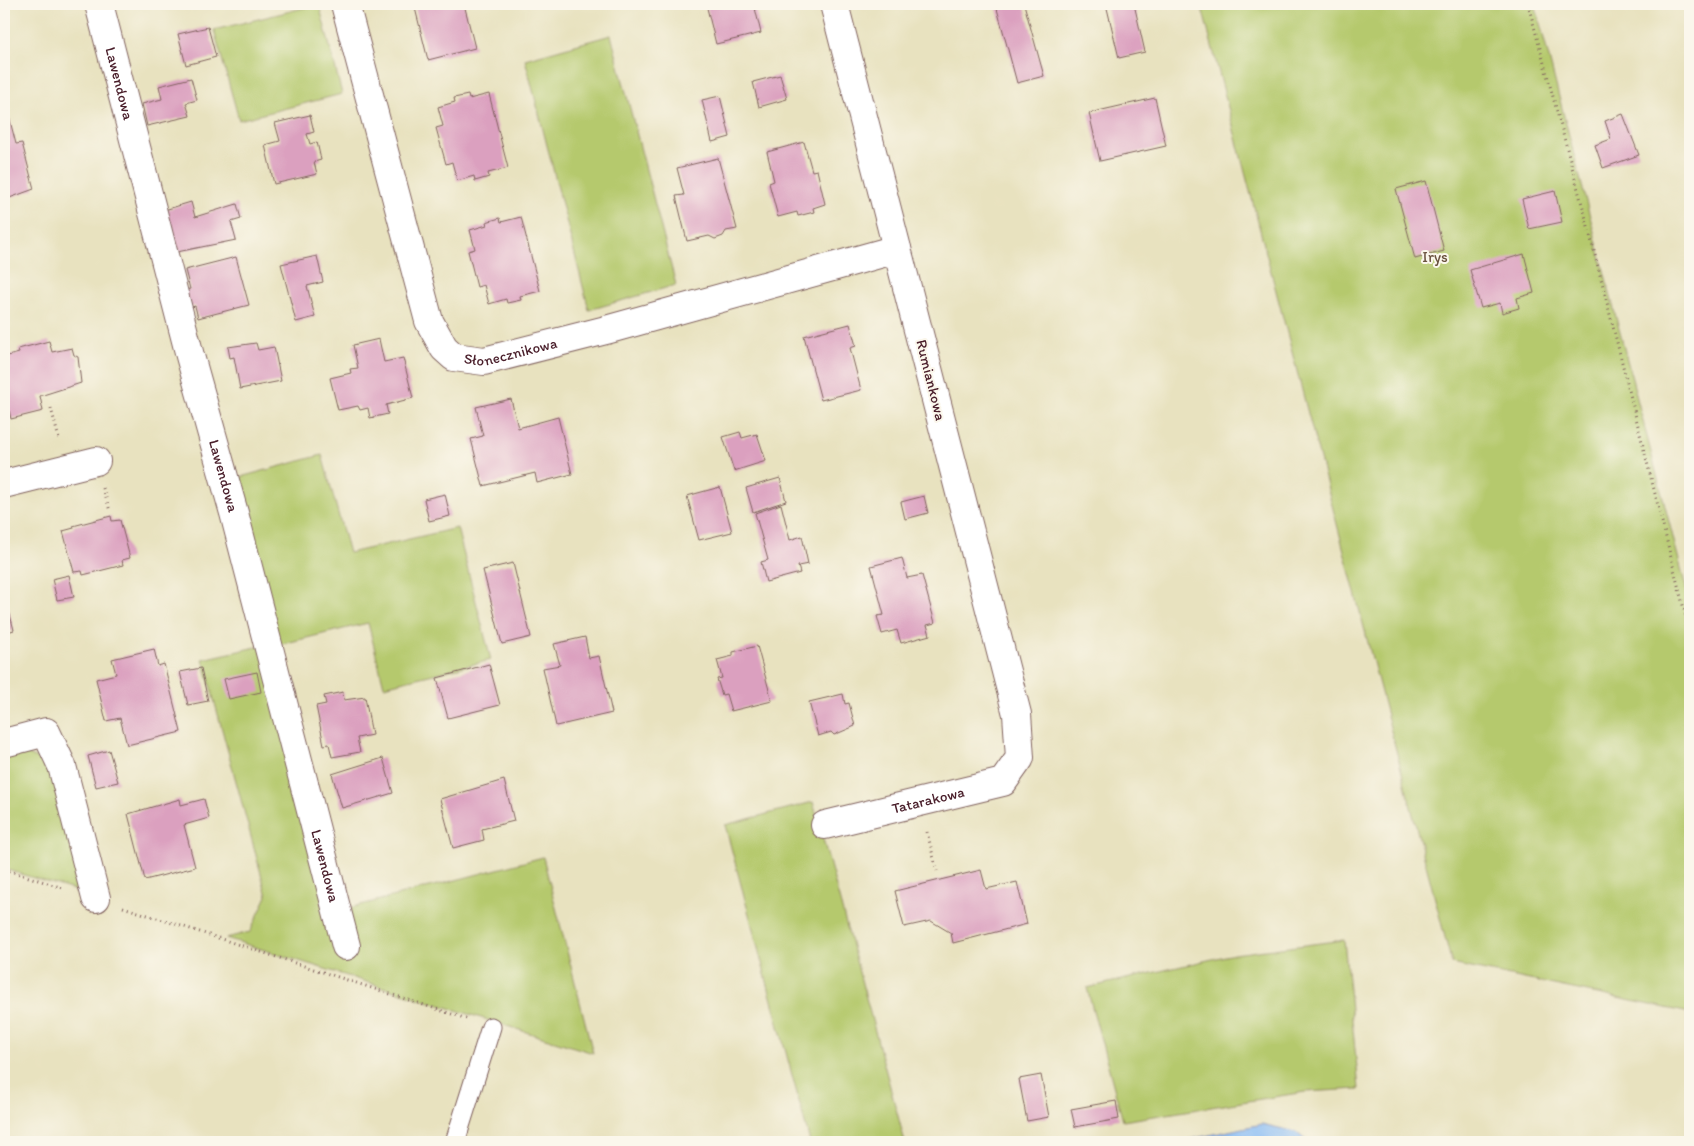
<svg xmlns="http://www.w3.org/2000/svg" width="1694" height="1146" font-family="Itim,sans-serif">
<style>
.green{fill:#b5c96d;stroke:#80744c}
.water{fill:#85baf4;stroke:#686c90}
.building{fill:#dba0bf}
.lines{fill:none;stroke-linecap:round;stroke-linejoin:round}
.lane-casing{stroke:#81635f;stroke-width:21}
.street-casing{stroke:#81635f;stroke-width:30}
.path{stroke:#81635f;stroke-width:3;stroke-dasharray:1 4;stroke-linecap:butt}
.lane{stroke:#fff;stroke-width:19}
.street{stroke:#fff;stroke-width:28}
.labels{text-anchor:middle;stroke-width:4;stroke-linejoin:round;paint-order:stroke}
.street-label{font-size:15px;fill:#4a1f2b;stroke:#fbf7ec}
.park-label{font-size:15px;fill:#6a523f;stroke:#fbf7ec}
</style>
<rect width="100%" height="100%" fill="#fbf7ec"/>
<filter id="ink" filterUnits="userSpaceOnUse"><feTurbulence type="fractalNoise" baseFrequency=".02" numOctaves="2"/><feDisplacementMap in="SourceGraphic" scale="10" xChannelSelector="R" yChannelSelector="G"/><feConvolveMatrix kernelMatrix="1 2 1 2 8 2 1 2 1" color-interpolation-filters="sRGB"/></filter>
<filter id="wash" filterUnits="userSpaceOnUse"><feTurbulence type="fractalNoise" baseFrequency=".0096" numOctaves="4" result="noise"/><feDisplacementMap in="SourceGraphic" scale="20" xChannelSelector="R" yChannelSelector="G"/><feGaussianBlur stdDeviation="1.12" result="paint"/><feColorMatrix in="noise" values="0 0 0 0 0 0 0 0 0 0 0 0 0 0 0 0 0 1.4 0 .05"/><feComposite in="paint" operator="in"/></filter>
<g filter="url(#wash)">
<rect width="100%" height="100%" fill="#e8e2bf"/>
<path class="green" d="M319,4L342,94L239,120L214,30Z
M1201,4H1535L1690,603V1013L1452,964Z
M611,35L676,285L589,310L525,59Z
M322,455L349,553L457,528L491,660L384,686L368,623L278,645L233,479Z
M261,646L346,909L543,857L593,1053L226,938L250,932L267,896L203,659Z
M21,751L41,761L58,789L87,894L4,869V755Z
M813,802L905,1142H810L725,825Z
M1344,940L1359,1089L1305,1092L1123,1121L1087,988L1234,954Z"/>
<path class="water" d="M1262,1124L1296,1132L1308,1142H1176Z"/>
<g id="blocks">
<path class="building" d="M414,4H464L475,48L428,60Z
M706,4H754L761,33L716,44Z
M1002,4H1024L1044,76L1017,83L996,5Z
M1106,4H1134L1145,52L1119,58Z
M208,27L216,57L186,65L178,34Z
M780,75L787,99L759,107L753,82Z
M191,78L197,100L186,103L190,116L147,126L142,104L162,99L159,86Z
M489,94L508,168L488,173L489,177L475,181L474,176L457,181L452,162L446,164L436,128L443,126L438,107L455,102L454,98L468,95L469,99Z
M720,96L730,137L712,142L702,100Z
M1155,98L1166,146L1100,161L1089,113Z
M1623,114L1639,155L1603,168L1595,145L1611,139L1605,121Z
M310,115L314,132L307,134L310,144L317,142L321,160L314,162L317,174L274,184L265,145L280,141L275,123Z
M9,117L16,144L22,143L34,189L4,200V118Z
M804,142L812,171L817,170L825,204L813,208L814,212L798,216L797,212L778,217L769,183L774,181L767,152Z
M718,158L737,229L726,231L723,236L715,239L709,236L687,241L676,196L684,195L677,168Z
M1426,181L1444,251L1415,259L1396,189Z
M1555,191L1562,222L1529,229L1522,199Z
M191,202L195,217L237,204L241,219L231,222L236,240L172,253L161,211Z
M521,217L540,291L520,296L521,300L507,303L506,299L489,304L484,285L477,287L468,251L475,249L470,230L487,225L486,222L500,218L501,222Z
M1524,254L1534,293L1517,298L1519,308L1502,313L1500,303L1481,308L1470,270Z
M317,256L323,282L307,286L315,317L296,322L281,264Z
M236,257L249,305L198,318L195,306L186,309L181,291L190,289L185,270Z
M850,324L856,346L850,348L861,390L821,400L804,336Z
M379,339L384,362L403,358L413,398L386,405L388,414L370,418L368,408L360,410L358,406L338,410L330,378L351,373L350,369L358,368L353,345Z
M49,341L52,352L72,348L74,355L78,357L81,383L40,396L43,411L11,419L4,388V357L19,353L18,349Z
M256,343L258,350L274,347L281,381L240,389L234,357L230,358L228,347Z
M511,399L518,428L558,417L572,474L537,483L535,473L483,486L471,439L483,436L476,407Z
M740,432L742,438L757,434L766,461L734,471L723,437Z
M780,478L786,501L753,512L746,488Z
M720,487L732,532L699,540L687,496Z
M445,494L450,516L429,521L424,499Z
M924,496L928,513L905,519L901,502Z
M781,504L790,540L802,536L808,564L798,566L800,573L766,582L761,562L768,560L755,513Z
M111,516L112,521L120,520L130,558L122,560L123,565L83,575L82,571L74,572L63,531L74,528L73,526Z
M902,558L907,578L922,575L935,623L927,625L930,635L901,643L897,630L882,634L877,616L884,615L871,566Z
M513,563L531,637L502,644L483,570Z
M69,575L74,597L57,600L52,579Z
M4,592L14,630L4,633Z
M585,637L589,658L599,656L612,713L556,726L543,668L560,665L554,644Z
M757,646L772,701L731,711L726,694L722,695L717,679L722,678L717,660L733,656V652Z
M154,649L158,666L164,664L181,732L127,745L120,718L106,721L96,679L116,674L112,659Z
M489,664L500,705L448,718L437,678Z
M201,668L208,701L188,705L180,672Z
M257,672L261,692L229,699L224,679Z
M343,692L344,700L365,697L372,735L357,738L360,752L332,757L329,744L324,745L316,706L326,704L324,696Z
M843,694L845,704L849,703L855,726L834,735L831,732L818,736L809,702Z
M109,750L118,782L96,787L88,756Z
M383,758L393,793L342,808L332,774Z
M504,780L514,821L482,829L484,840L453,848L440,799Z
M180,799L181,805L204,799L209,818L184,825L195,867L145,880L128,814Z
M981,870L986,889L1017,882L1027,924L953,943L951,933L931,921L904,927L895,891Z
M1041,1075L1049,1117L1027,1121L1019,1079Z
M1116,1101L1119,1119L1075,1127L1071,1109Z"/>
</g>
</g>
<g filter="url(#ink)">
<use href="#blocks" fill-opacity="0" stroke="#81635f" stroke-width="1"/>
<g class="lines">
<g class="lane-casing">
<path id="lane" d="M455,1142L491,1027"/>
</g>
<g class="street-casing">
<g id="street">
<path id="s1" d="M99,4L190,356L234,513L346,946"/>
<path id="s2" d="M345,4L429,321L444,348L454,357L484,361L606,330L897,249"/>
<path d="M4,484L96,461"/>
<path d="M4,743L46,732L62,766L96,898"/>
<path id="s3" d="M825,825L1003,782L1020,758L1017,714L834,4"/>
</g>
</g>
<path class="path" d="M1528,4L1586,219L1690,633
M51,408L59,439
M103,488L110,511
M927,832L937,871
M4,869L63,888
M123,907L467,1019"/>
<use href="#lane" class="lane"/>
<use href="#street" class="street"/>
</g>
</g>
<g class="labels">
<g class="street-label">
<text dy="5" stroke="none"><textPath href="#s1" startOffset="82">Lawendowa</textPath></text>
<text dy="5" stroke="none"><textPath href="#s2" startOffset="430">Słonecznikowa</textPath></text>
<text transform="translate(931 380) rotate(76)" y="5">Rumiankowa</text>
<text dy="5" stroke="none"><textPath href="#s1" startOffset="488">Lawendowa</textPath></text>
<text dy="5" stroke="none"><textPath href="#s3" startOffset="106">Tatarakowa</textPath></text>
<text dy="5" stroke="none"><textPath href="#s1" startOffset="891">Lawendowa</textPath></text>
</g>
<g class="park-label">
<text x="1435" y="262">Irys</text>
</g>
</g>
<rect width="1694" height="1146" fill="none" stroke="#fbf7ec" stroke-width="20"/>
</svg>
